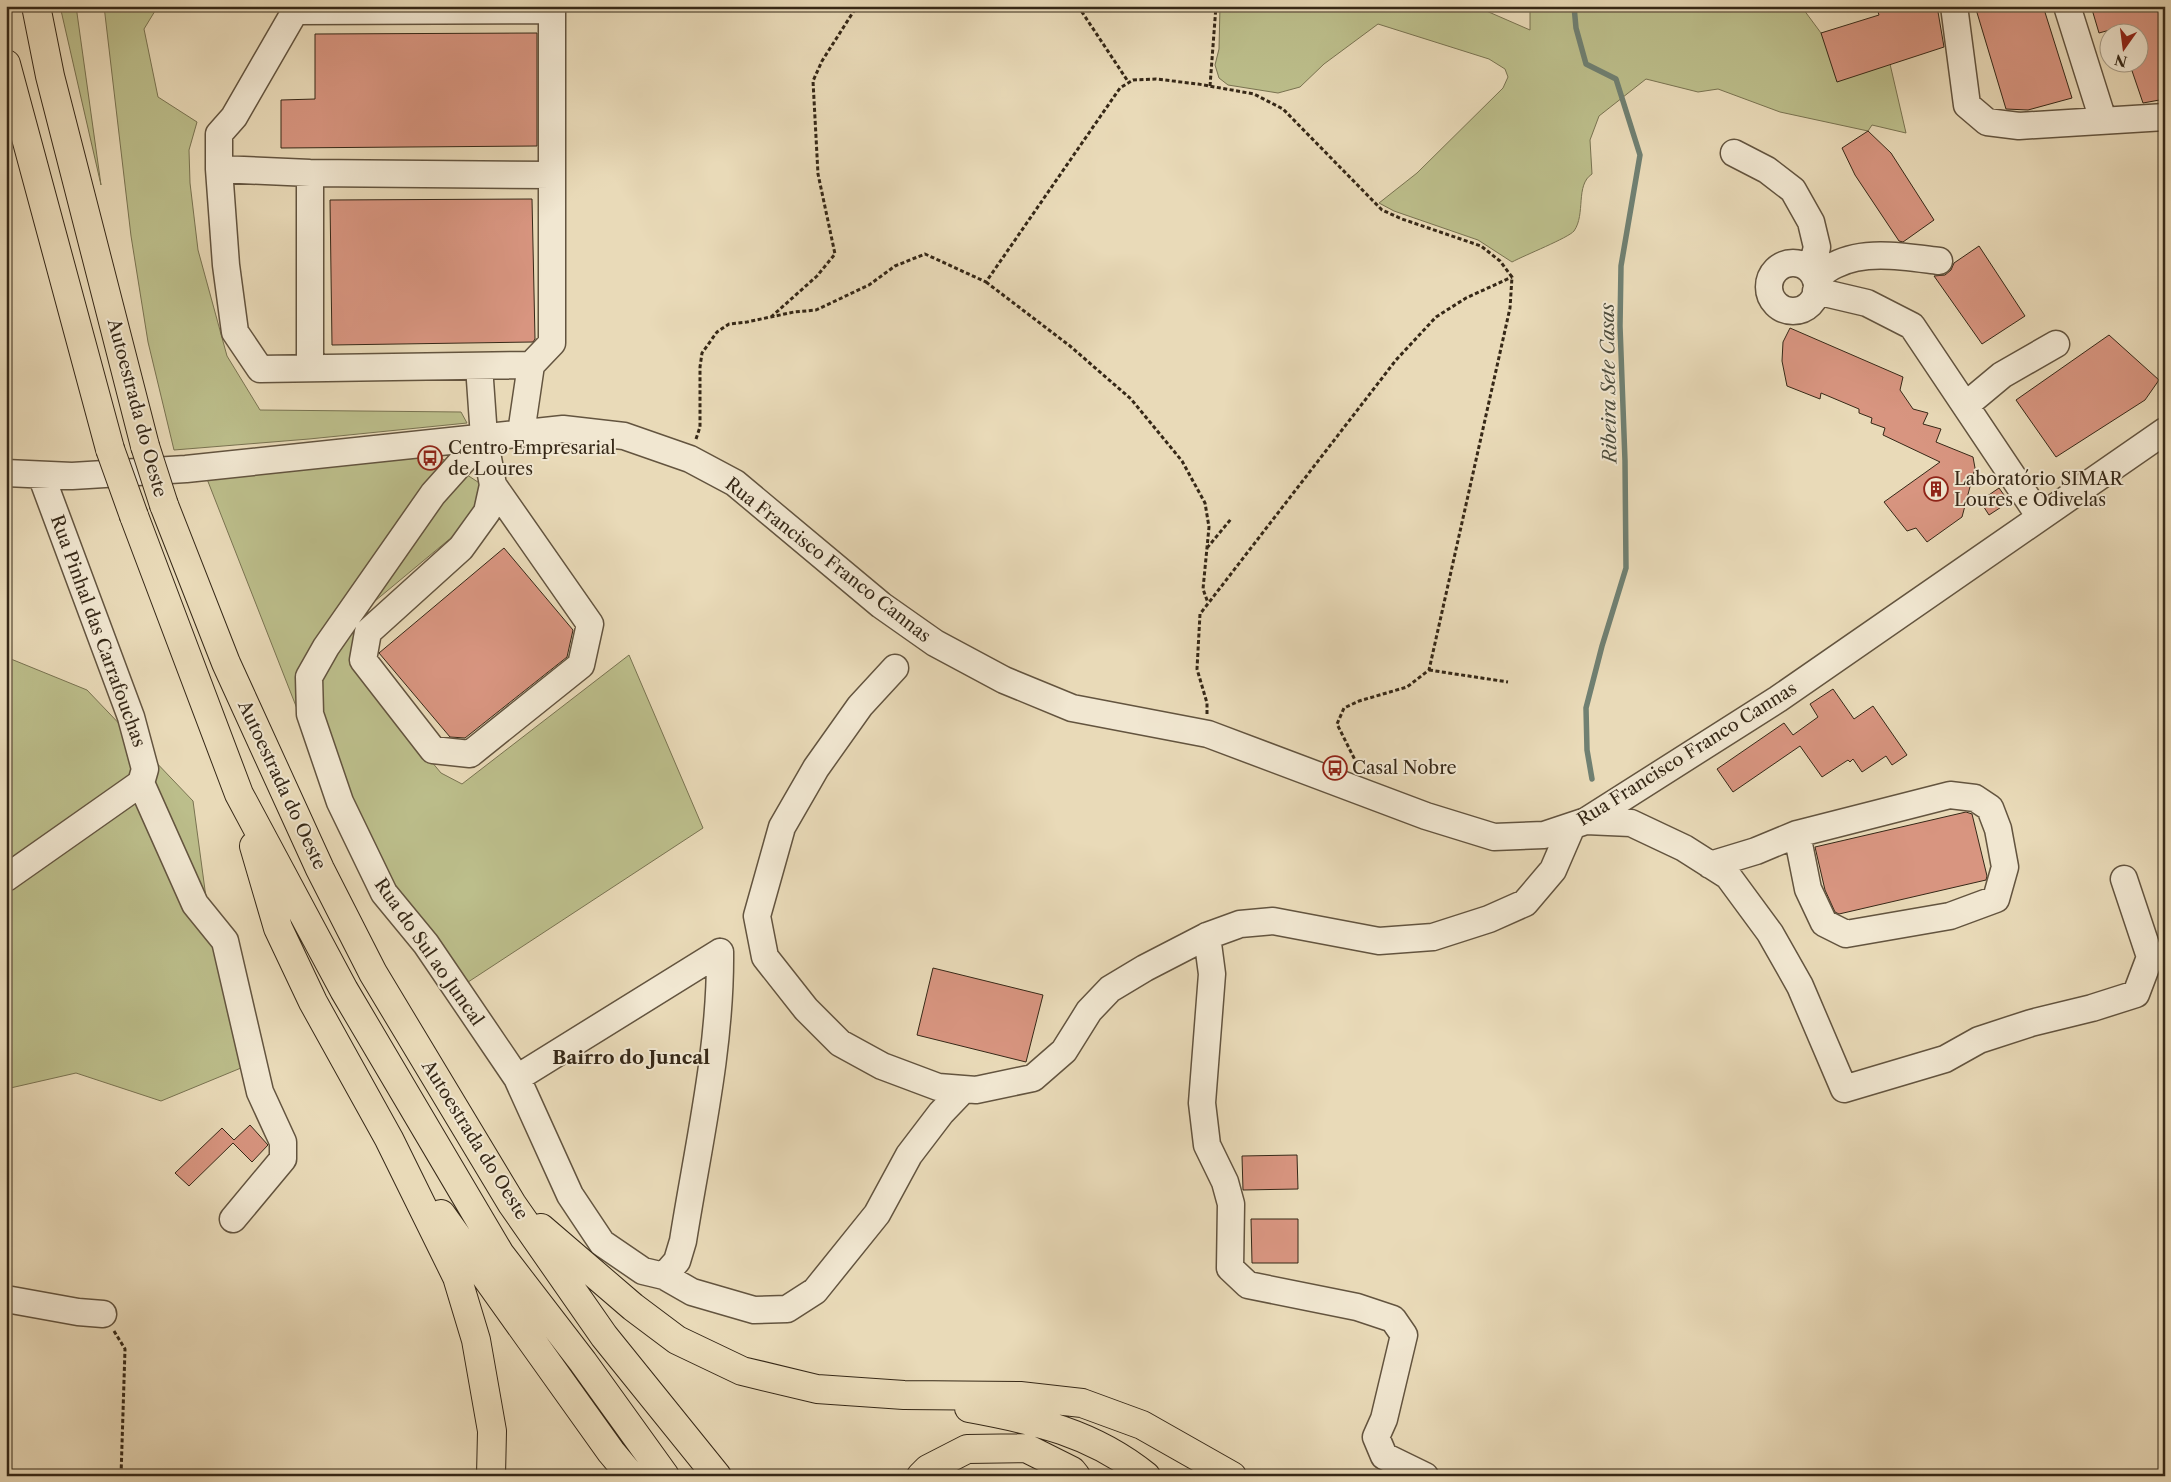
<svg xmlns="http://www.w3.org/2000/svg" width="2171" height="1482" font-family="'Libre Caslon Text',serif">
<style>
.green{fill:#bcbe8b;stroke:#797351}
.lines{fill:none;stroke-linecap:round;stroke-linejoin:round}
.stream{stroke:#708072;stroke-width:5.5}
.building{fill:#d89580;stroke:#362817}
.minor-casing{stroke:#63543f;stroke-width:29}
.highway-casing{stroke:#362817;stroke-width:30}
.path{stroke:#362817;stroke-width:3;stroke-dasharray:4 2.5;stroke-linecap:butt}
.minor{stroke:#f1e7d1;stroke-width:26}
.highway{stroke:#e9dab8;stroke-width:28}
.highway-bridge-casing{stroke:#362817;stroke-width:30;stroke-linecap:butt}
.highway-bridge{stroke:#e9dab8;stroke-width:28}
.labels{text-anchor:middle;stroke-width:4;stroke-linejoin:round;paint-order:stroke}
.street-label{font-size:18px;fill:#362817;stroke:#f1e7d1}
.poi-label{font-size:18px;fill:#362817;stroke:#f1e7d1;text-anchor:start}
.water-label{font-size:19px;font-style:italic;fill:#4e4d3d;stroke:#f1e7d1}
.neighbourhood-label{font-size:19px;font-weight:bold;fill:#362817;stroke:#f1e7d1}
</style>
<rect width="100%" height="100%" fill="#e9dab8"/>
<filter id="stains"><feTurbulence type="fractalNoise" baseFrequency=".004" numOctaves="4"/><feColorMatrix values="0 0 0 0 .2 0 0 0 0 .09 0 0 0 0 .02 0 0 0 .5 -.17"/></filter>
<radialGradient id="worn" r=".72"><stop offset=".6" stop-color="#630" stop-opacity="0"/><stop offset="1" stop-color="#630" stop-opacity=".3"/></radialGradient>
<path class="green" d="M60,6H76L101,185Z
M104,6H158L144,29L158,97L197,122L189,150L190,183L198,250L227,356L260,410L461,412L467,423L309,439L174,450L148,342L131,236Z
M1220,6H1475L1530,30V6H1801L1821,33L1890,64L1906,133L1872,125L1868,131L1780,112L1718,89L1698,92L1646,79L1599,116L1590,140L1592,174C1575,185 1586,214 1574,231C1568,238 1525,255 1512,262L1478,240L1394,211L1379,203L1417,173L1503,88L1508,77L1505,69L1489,59L1378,24L1324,64L1300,87L1278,93L1228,85L1219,78L1215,65L1219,49Z
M438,456L484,486L476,517L369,606L356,671L441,773L462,784L629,655L703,828L459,988L369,883L303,724L207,479Z
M6,657L87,690L193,801L212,942L241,1068L161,1101L76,1073L6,1089Z"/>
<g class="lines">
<path class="stream" d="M1574,6L1576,28L1586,64L1616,79L1640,155L1621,266L1620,326L1625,461L1626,568L1602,646L1586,708L1587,750L1592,779"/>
</g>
<path class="building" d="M1876,6H1937L1944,47L1837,82L1821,33L1879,15Z
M1975,6H2043L2072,98L2028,110L2006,109Z
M2091,6H2165V99L2143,103L2129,62H2138V32H2119L2117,28L2099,33Z
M537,33V146L281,148V100L315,99V34Z
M1868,131L1891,153L1934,220L1903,242L1899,241L1855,175L1842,148Z
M532,199L535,339L533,342L332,345L330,200Z
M1979,246L2025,316L1982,344L1934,276L1945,275L1951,270L1954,263Z
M1790,328L1903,377L1900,390L1913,409L1928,413L1923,424L1941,429L1936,442L1973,457L1975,468L1962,517L1927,542L1916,528L1907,531L1884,502L1940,462L1883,435L1885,428L1871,423L1872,418L1859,413V409L1821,393L1820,399L1787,386L1782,361L1783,342Z
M2109,335L2159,380L2145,400L2056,457L2016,400Z
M1999,488L2009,502L1989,515L1980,501Z
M504,548L573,630L567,657L465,738L450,737L379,653Z
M1833,689L1854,719L1873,706L1907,755L1892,765L1886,756L1862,772L1853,759L1850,762L1848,760L1822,777L1800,746L1733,792L1717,769L1784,723L1793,735L1818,717L1810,704Z
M1966,812L1972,814L1987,876L1986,880L1839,914L1835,912L1825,890L1815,847Z
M933,968L1043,995L1026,1062L917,1035Z
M250,1125L268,1145L252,1162L233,1143L189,1186L175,1173L222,1128L234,1140Z
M1297,1155L1298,1189L1243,1190L1242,1156Z
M1251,1219H1298V1263H1252Z"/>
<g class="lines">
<g class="minor-casing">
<path id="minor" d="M298,6L234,117L219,134V169L226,265L235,332L260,369L531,365L552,343V6
M1954,6L1967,105L1987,122L2019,126L2165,117
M2067,6L2103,120
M295,11L552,10
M1734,153L1767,170L1793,190L1811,222L1817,247L1811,271
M219,169L310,173L552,175
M310,173V368
M1769 287a24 24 0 1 1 48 0a24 24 0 1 1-48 0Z
M1815,278C1821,274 1828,268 1835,265C1865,249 1907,257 1939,261
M1816,291L1867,303L1912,326L2040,517
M479,366L484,437L493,485L487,512L461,548L368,632L363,660L433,750L470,754L581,665L590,624L493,485
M1966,405L2002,375L2056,344
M521,433L531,365
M484,437L433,494L326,647L309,677L310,714L340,802L384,893L426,944L517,1078L720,952
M6,473L72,476L186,469L563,429L624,436L690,459L735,483L881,605L935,643L1004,680L1072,708L1208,734L1426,816L1494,837L1544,835L1586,821L1778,699L2165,431
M41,475L131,717L145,769L141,783L195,904L225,941L260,1092L283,1142V1159L233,1219
M895,668L860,706L816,768L782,827L757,916L765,957L806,1009L840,1043L882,1066L938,1087L976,1090L1033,1078L1064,1051L1089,1011L1110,989L1145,968L1207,936L1240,924L1273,921L1379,941L1433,937L1489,919L1525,903L1553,870L1572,826
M1586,821L1631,823L1684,848L1728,876L1770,933L1800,986L1844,1089L1945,1059L1979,1040L2031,1023L2092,1008L2136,994L2150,957L2124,879
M1710,865L1756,851L1797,834L1950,795L1975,798L1990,808L1998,829L2005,867L1996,899L1950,916L1846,934L1824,923L1808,889L1797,834
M6,878L141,783
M1207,936L1212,974L1202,1103L1207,1145L1225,1182L1231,1204L1230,1268L1248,1285L1357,1307L1393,1319L1404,1335L1384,1419L1376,1437L1384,1456L1425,1476
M517,1078L570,1195L602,1243L643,1271L664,1276L677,1261L683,1241C698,1146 721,1049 720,952
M664,1276L692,1292L754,1310L787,1309L815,1291L877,1214L909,1155L941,1113L964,1089
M6,1299L78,1312L103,1314"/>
</g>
<g class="highway-casing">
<path id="highway" d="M36,6L50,76L145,446
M6,64L110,449
M164,505L226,663L320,869L373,973L512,1204L604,1336L717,1476
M134,516L239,794L344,990L500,1254L583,1362L665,1476
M254,846L278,928L313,1002L389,1139L457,1277L476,1340L492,1431L491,1476
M441,1214L611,1452L631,1476
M541,1228L633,1307L677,1340L742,1371L817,1389L904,1395L1020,1396L1082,1403L1142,1425L1232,1476
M969,1408C1035,1420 1093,1433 1146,1476
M921,1476L928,1469L967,1449L1026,1448L1072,1471L1076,1476"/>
</g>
<path class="path" d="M1078,6L1129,83
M1210,86L1216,6
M986,282L1070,346L1131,399L1182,461L1205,503L1209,527L1203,589L1208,603
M771,317L817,276L835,254L818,174L813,81L822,61L857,6
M696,439L700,427V367L702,353L717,332L729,324L747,322L794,312L816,310L869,285L895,266L925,254L986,282L1120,88L1133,80L1156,79L1198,84L1254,94L1283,109L1382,210L1402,219L1481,246L1500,261L1512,277L1510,308L1429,670L1407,687L1359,701L1344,708L1337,724L1358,766
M1207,548L1231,519
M1429,670L1508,682
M1207,714V703L1197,669L1200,614L1396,360L1436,317L1466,298L1512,277
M114,1331L125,1349L121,1476"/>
<use href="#minor" class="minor"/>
<use href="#highway" class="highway"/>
<g class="highway-bridge-casing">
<path id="highway-bridge" d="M145,446L164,505
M110,449L134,516"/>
</g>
<use href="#highway-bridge" class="highway-bridge"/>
</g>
<defs>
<g id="bus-ring" transform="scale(1.25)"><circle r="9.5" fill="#f1e7d1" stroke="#8f2418" stroke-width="1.5"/><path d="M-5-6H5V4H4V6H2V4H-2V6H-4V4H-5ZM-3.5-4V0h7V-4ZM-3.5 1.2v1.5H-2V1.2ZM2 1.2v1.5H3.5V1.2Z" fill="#8f2418"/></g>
<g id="building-ring" transform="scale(1.25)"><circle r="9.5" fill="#f1e7d1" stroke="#8f2418" stroke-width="1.5"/><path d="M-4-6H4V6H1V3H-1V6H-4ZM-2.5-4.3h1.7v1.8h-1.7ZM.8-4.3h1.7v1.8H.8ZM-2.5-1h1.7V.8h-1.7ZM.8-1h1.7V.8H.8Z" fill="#8f2418"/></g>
</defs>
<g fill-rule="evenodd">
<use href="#bus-ring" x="430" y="458"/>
<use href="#building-ring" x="1936" y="489"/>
<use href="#bus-ring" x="1335" y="768"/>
</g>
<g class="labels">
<g class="street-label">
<text transform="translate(137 408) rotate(75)" y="6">Autoestrada do Oeste</text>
<text transform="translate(828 560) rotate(38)" y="6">Rua Francisco Franco Cannas</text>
<text transform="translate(98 631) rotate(70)" y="6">Rua Pinhal das Carrafouchas</text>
<text transform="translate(1687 754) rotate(-32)" y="6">Rua Francisco Franco Cannas</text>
<text transform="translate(282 785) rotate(65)" y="6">Autoestrada do Oeste</text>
<text transform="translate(429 952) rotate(55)" y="6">Rua do Sul ao Juncal</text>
<text transform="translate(475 1140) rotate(58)" y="6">Autoestrada do Oeste</text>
</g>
<g class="poi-label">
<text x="448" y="454">Centro Empresarial<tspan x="448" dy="21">de Loures</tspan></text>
<text x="1954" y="485">Laboratório SIMAR<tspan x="1954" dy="21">Loures e Odivelas</tspan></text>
<text x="1352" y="774">Casal Nobre</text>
</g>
<g class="water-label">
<text transform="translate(1608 383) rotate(-91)" y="7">Ribeira Sete Casas</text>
</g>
<g class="neighbourhood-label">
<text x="631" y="1064">Bairro do Juncal</text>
</g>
</g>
<rect width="2171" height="1482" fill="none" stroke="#e9dab8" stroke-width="25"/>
<rect x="8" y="8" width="2156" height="1467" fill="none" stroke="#362817" stroke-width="2.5"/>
<rect x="12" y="12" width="2146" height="1457" fill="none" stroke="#362817"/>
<g transform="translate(2124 48) rotate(194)"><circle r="24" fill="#f1e7d1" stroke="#a69b87"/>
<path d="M0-4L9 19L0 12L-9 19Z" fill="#8f2418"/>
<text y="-8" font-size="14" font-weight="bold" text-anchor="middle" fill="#362817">N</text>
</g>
<rect width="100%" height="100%" filter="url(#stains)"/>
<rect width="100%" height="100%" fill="url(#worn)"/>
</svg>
